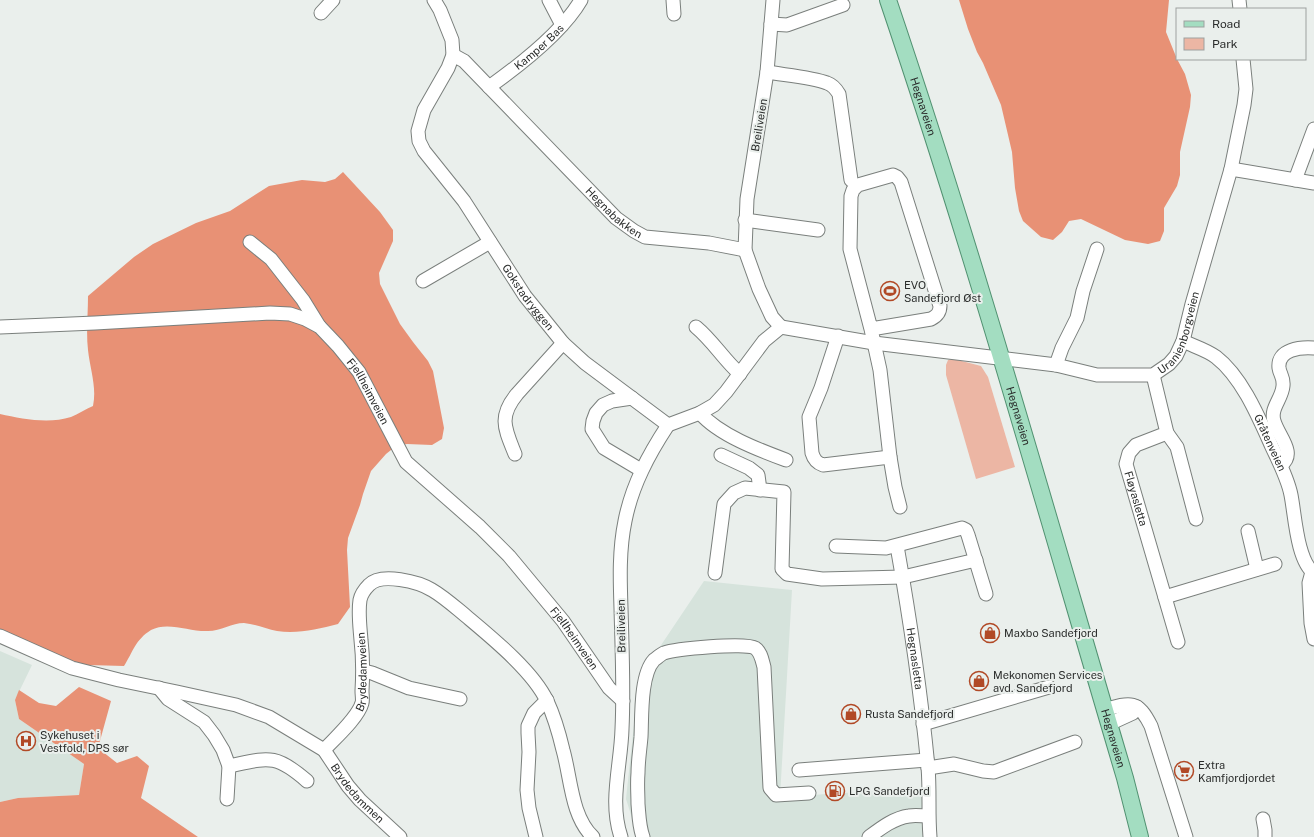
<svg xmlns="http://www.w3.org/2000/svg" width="1314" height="837" font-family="'Public Sans',sans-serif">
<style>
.built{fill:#d6e3dc}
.green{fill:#ecb6a4}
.forest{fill:#e89175}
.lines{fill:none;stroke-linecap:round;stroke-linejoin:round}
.minor-casing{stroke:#7a7f7c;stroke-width:15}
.major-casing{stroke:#519171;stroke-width:18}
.minor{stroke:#fff;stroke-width:13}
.major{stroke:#a3ddc1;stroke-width:16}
.labels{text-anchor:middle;stroke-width:4;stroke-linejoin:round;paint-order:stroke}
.street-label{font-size:11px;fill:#2a2c2b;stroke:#eaefec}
.poi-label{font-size:11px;fill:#2a2c2b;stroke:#eaefec;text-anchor:start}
</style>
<rect width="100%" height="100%" fill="#eaefec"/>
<path class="built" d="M704,581L792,590L780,797L922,788L925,837H638L626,799L639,678Z
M0,651L32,665L15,700L19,719L84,764L79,795L18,798L0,802Z"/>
<path class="green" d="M954,359L981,366L988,377L1015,467L976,479L946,375V365L948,360Z"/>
<path class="forest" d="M959,0H1169L1166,32L1177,59L1185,74L1191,95L1190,107L1180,152V175L1177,186L1164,208V231L1160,241L1148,244L1125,240L1081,219L1069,221L1062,232L1053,240L1041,237L1023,221L1019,211L1015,188L1012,152L1001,105L983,63L977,52L968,29Z
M343,172L380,212L393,230V241L379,273L380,284L400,324L413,342L428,361L433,371L444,428L442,439L432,445L407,444L396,446L386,454L371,471L363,494L360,505L348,538L347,550L350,607L338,624C318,629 298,634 277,631C266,629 255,624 244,623C232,623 221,631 208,631C190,632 168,621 151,630C135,640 133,652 124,666L88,665L77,663L0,630V414C22,419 49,424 71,417C78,414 86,409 93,406C97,387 90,369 88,350C86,333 88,314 88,296L134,257L153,244L196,223L230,211L269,186L302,180L325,182L335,179Z
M79,687L111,701L98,748L117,763L137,756L149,766L141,798L198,837H0V802L18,798L79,795L84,764L19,719L15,700L19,690L39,703L56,706Z"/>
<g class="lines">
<g class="minor-casing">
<g id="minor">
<path id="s1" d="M434,0L440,10L452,40L453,55L448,68L424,110L418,131L419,141L424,151L464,201L525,296L563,343L585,363L668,425L700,413L714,405L726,392L764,341L781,327"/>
<path d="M549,0L562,25"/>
<path d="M673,0L674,14"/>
<path d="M773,0L767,72L747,199L745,250L759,289L772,317L781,327"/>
<path d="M1239,0L1240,9"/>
<path d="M321,13L333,0"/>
<path d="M771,24L787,25L843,5"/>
<path id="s2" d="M453,55L464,61L616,218L634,231L645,237L709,243L745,250"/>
<path d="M767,72C784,75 812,77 827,83C833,85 836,89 839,94L851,180"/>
<path id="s3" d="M489,87C520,65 562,33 581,0"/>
<path d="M1231,169L1314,183"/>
<path d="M1295,180L1314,129"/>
<path d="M745,220L818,230"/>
<path d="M250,242L271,259L303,300L319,326"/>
<path d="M423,281L490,242"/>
<path id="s4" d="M0,327L95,323L270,313L290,314L305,319L320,327L338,346L359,372L406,462L480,527L509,556L563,621L609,688L623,701"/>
<path d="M696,327C713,341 724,360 740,374"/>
<path id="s5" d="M781,327L874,343L1056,365L1097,375H1153L1169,364L1176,356L1183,341L1192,304L1231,169L1244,105L1246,89L1243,59"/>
<path d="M871,329L931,319C937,316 940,313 940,306L901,182L897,177L893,175L858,185L853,190L851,196L850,249L871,329L880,370L890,457L895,487L900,507"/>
<path d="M838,336L821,388L809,417L812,453C814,460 817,463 823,465L890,457"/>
<path id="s6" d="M1183,341C1193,346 1207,350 1216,357C1242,377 1259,418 1272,447C1279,462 1288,479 1291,495C1295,515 1297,561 1314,573"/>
<path d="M1056,365L1062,348L1077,318L1083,291L1097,249"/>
<path id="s7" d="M1153,375L1167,433L1136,445L1129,453L1126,464L1178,642"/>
<path d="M632,398L612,401L603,405L596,413L593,421L592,429L604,448L641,470"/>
<path d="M700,413C719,435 759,450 786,460"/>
<path d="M1167,433L1177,447L1196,519"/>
<path d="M515,454C505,429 498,417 517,394L563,343"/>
<path d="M721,455L749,468L758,475L760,490"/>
<path d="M1281,465C1297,453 1278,436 1274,421C1270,408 1282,399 1283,386C1284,377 1280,375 1279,368C1277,349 1301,347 1314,348"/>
<path d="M1248,531L1257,569"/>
<path d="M836,546L886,548L962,528L966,530L968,535L986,594"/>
<path id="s8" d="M897,546C910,619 921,694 928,767C930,790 928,814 930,837"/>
<path d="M1312,572L1309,583L1311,623L1314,639"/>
<path d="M715,573L724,504L734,493L745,488L784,492L782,569L787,574L822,579L903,577L976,560"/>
<path d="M1165,597L1275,564"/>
<path id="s9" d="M0,636L72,668L119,680L177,692L236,705L269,717L324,750L348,786L360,800L400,837"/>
<path d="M364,671L372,673L409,688L460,699"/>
<path d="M159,688L168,699L204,722L214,735L223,750L229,766L227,799"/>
<path d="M1104,710C1131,702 1138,700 1151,726L1186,837"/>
<path d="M923,724L1049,687"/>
<path d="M1109,724L1133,713L1137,707"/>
<path id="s10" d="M324,750C334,739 358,718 362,703C363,700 362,695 362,691C363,674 363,657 361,640C360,627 358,613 360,600C361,595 365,589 369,585C381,572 419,582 432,590C444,597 455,607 466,616C491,637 533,671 547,701C554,716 559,733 563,750C571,778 571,816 593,837"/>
<path d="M229,766C268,758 275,753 307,781"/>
<path d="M928,768L954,764L983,771L994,772L1075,742"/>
<path d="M799,770L927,760"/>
<path d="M1263,819L1265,830V837"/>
<path d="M536,837L529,808L527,790L529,752L528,733V726L534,713L547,700"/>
<path d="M621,837C609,802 621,765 622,729C624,689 622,648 621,608C620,579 619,550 625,521C632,485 649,454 668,425"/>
<path d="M643,837C639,826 639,815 638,804C638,794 637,784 638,773C638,761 640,749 641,737C642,718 640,675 654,660C657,658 661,654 664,653C675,649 746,642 755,648C761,652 762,660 764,667L770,788L776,795L809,793"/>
<path d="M869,837C881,828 894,818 909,816C915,815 922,816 928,816"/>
</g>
</g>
<g class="major-casing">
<g id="major">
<path id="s11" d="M888,0C975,257 1048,518 1125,778L1140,837"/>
</g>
</g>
<use href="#minor" class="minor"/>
<use href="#major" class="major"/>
</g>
<defs>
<g id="stadium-ring" transform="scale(1)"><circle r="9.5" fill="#eaefec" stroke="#b14926" stroke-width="1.5"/><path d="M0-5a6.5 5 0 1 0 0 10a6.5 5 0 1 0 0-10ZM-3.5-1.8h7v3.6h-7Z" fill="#b14926"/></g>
<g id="shop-ring" transform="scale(1)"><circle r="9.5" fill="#eaefec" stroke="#b14926" stroke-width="1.5"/><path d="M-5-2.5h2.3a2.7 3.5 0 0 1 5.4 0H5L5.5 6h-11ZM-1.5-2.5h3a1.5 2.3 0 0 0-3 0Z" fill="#b14926"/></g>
<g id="hospital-ring" transform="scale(1)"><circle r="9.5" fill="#eaefec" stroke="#b14926" stroke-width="1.5"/><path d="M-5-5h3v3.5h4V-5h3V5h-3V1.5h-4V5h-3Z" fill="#b14926"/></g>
<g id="supermarket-ring" transform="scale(1)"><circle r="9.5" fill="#eaefec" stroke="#b14926" stroke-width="1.5"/><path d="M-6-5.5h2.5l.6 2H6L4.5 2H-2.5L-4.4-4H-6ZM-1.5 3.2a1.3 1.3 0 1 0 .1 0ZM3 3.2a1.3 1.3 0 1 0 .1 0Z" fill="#b14926"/></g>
<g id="fuel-ring" transform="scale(1)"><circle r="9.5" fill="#eaefec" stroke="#b14926" stroke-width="1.5"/><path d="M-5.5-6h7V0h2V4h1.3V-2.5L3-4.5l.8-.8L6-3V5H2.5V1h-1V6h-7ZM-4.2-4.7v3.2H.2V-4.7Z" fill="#b14926"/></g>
</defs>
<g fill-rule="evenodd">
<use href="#stadium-ring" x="890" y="291"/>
<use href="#shop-ring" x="990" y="633"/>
<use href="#shop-ring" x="979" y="681"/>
<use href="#shop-ring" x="851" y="714"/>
<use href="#hospital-ring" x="26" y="741"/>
<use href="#supermarket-ring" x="1184" y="771"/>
<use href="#fuel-ring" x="835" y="791"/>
</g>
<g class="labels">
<g class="street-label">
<text dy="4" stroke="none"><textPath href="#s3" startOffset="64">Kamper Bas</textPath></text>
<text dy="4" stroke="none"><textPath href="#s11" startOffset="112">Hegnaveien</textPath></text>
<text transform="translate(759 125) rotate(-81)" y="4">Breiliveien</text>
<text dy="4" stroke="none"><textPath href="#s2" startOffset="226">Hegnabakken</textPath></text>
<text dy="4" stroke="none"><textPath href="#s1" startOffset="344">Gokstadryggen</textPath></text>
<text dy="4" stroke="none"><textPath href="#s5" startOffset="428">Uranienborgveien</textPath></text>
<text dy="4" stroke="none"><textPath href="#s4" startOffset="404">Fjellheimveien</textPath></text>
<text dy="4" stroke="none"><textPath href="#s11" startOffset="436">Hegnaveien</textPath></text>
<text dy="4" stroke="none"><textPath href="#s6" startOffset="139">Gråtenveien</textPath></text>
<text dy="4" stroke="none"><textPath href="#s7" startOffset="151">Fløyasletta</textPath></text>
<text transform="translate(621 626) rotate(-91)" y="4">Breiliveien</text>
<text dy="4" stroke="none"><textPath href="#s4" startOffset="729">Fjellheimveien</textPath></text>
<text dy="4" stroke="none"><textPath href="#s8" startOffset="114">Hegnasletta</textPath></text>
<text dy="4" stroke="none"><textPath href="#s10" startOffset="92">Brydedamveien</textPath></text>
<text dy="4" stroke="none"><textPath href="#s11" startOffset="772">Hegnaveien</textPath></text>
<text dy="4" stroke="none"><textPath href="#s9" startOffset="401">Brydedammen</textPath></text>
</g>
<g class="poi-label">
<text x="904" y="289">EVO<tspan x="904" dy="13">Sandefjord Øst</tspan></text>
<text x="1004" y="637">Maxbo Sandefjord</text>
<text x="993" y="679">Mekonomen Services<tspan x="993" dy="13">avd. Sandefjord</tspan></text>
<text x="865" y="718">Rusta Sandefjord</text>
<text x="40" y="739">Sykehuset i<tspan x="40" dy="13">Vestfold, DPS sør</tspan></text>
<text x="1198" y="769">Extra<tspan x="1198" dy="13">Kamfjordjordet</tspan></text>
<text x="849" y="795">LPG Sandefjord</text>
</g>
</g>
<rect x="1176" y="8" width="130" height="52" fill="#eaefec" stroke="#9da19f"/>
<rect x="1184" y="21" width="20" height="6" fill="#a3ddc1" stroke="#9da19f"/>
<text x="1212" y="28" font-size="12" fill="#2a2c2b">Road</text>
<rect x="1184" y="38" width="20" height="12" fill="#ecb6a4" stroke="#9da19f"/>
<text x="1212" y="48" font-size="12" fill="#2a2c2b">Park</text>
</svg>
